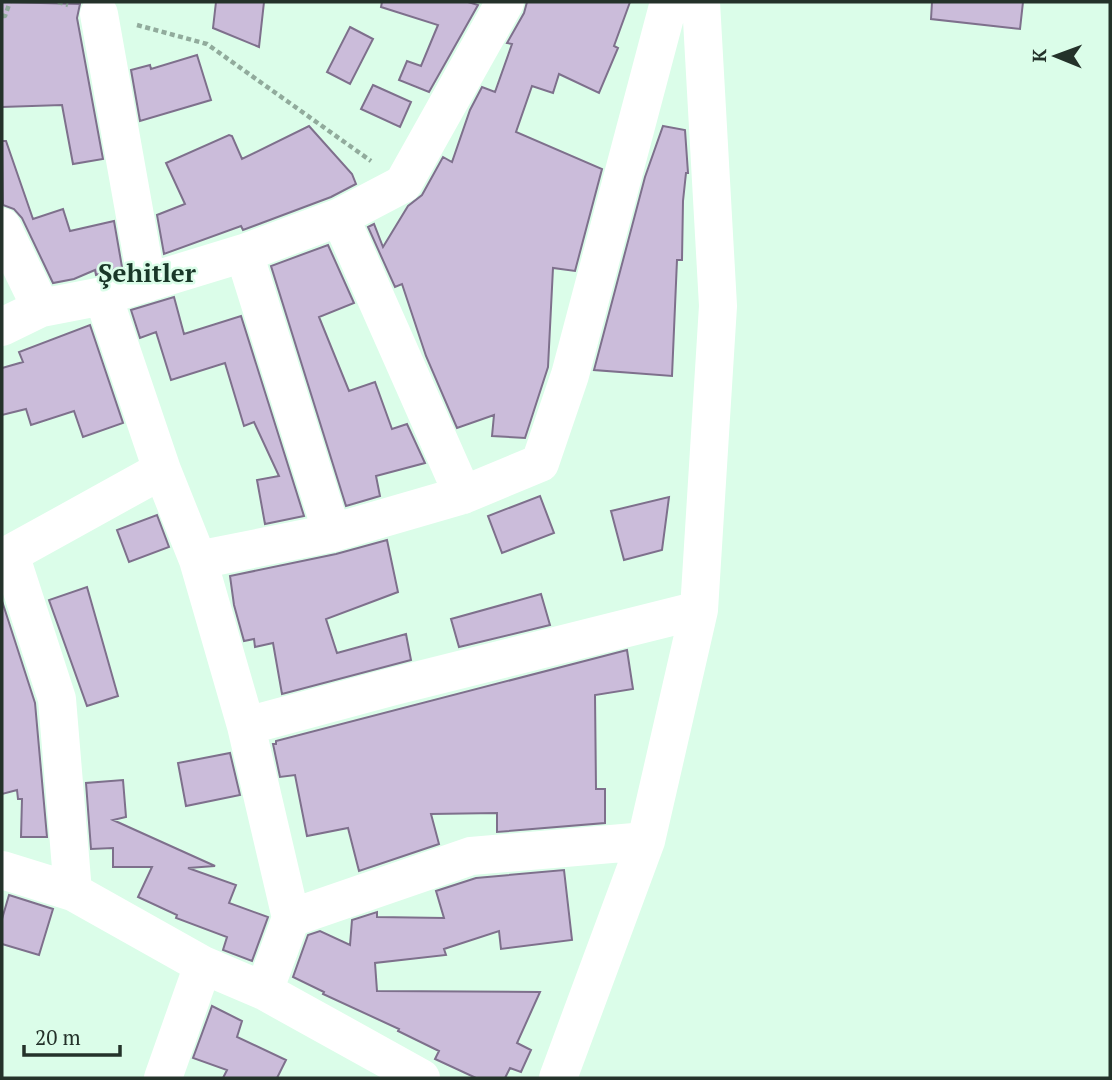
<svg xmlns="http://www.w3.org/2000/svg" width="1112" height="1080" font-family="'PT Serif',serif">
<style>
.building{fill:#cbbcda;stroke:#7e708c;stroke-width:2}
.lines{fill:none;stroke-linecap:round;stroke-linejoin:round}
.path{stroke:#91ab9c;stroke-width:4.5;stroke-dasharray:5 3.5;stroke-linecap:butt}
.minor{stroke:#fff;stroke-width:38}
.labels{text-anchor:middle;stroke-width:5;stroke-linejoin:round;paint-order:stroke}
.district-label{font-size:26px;font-weight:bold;fill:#193728;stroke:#dbfde9}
</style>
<rect width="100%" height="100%" fill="#dbfde9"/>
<path class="building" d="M2,2L80,4L77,18L103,159L73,164L62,105L2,107Z
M216,2H264L259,47L213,28Z
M382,2H468L478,5L429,92L399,80L407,61L421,66L438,25L381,7Z
M527,2H630L614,46L618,48L599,93L559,74L553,93L532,86L516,132L602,169L575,271L553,268L548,367L525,438L492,436L494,415L457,428L426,356L402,284L395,287L368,227L374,224L383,247L408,206L422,195L443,157L452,162L470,110L482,87L495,92L512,44L507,43L524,13Z
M932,2H1023L1020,29L931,19Z
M350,27L373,39L350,84L327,72Z
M197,55L211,100L140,121L131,70L150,65L151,69Z
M373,85L411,102L400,127L361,109Z
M309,126L352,174L356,184L331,197L243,230L241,226L164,254L157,215L185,204L166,163L229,135L232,136L242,159Z
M663,126L685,130L688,173H686L683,201L682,260H677L672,376L594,370L645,177Z
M2,141H6L33,219L63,209L70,231L114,221L122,267L96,275L95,270L74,279L53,283L22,218L14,209L3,205Z
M328,245L354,303L319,317L349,391L375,382L392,429L407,424L425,463L376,476L380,496L346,506L271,266Z
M174,297L184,334L241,316L304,516L265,524L257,480L279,476L254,422L244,426L225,363L171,380L156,332L140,338L131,310Z
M90,325L123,423L83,437L74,411L31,425L26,409L2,415V368L23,362L19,352Z
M540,496L554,533L502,553L488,516Z
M669,497L662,550L624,560L611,511Z
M157,515L169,547L129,562L117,530Z
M387,540L398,592L326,619L337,653L406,634L411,660L282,694L273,643L255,647L254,639L244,641L234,605L230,576L336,554Z
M87,587L118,696L87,706L49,600Z
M541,594L550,625L459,647L451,619Z
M2,601L35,703L47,837H21L22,799H18L17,790L2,794Z
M627,650L633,689L595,695L596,789H605V823L497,832V813L431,814L439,844L359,871L348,828L307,836L295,775L280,777L273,744H276V741Z
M230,753L240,795L186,806L178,763Z
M123,780L126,817L113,820L215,866L188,868L236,885L229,903L268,917L252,961L223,950L227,937L176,918L177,915L138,897L152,867H113V848L91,849L86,783Z
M564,870L572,940L501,949L499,931L444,949L446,955L375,963L377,991L540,992L517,1043L531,1050L521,1072L510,1068L505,1078H476L435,1059L439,1051L398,1031L399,1029L323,994L324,992L293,977L308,935L320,931L350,945L352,920L377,912V917L444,918L436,891L476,878Z
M9,895L53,909L39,955L2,944V919Z
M212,1006L242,1021L237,1037L286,1060L277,1078H223L227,1070L193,1058Z"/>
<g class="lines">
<path class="path" d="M58,2L68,5
M2,16H5L10,2
M137,25L207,44L371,161"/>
<path class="minor" d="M99,14L147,283
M340,217L463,495
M2,227L41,308
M244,253L332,533
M103,296L162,470L198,560L246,726L291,918L264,991
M2,327L41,308L103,296L244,253L340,217L403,184L505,2
M10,554L57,699L73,892
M198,560L332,533L463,495L540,463L570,375L669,2
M2,562L10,554L162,470
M246,726L391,687L699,610
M2,870L73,892L203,965L264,991L421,1078
M291,918L471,856L646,841
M163,1078L203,965
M558,1078L646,841L699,610L718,306L701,2"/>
</g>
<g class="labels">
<g class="district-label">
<text x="147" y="282">Şehitler</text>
</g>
</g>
<rect width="1112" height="1080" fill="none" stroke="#24322a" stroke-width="7"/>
<g transform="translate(1056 56) rotate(271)" stroke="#dbfde9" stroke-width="5" paint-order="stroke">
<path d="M0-5L12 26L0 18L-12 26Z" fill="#24322a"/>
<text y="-10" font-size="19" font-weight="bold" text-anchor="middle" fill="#24322a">K</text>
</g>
<path d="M24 1045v10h96v-10" fill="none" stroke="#24322a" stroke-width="3.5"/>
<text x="35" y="1045" font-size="21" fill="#24322a" stroke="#dbfde9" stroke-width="5" paint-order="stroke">20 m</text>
</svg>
